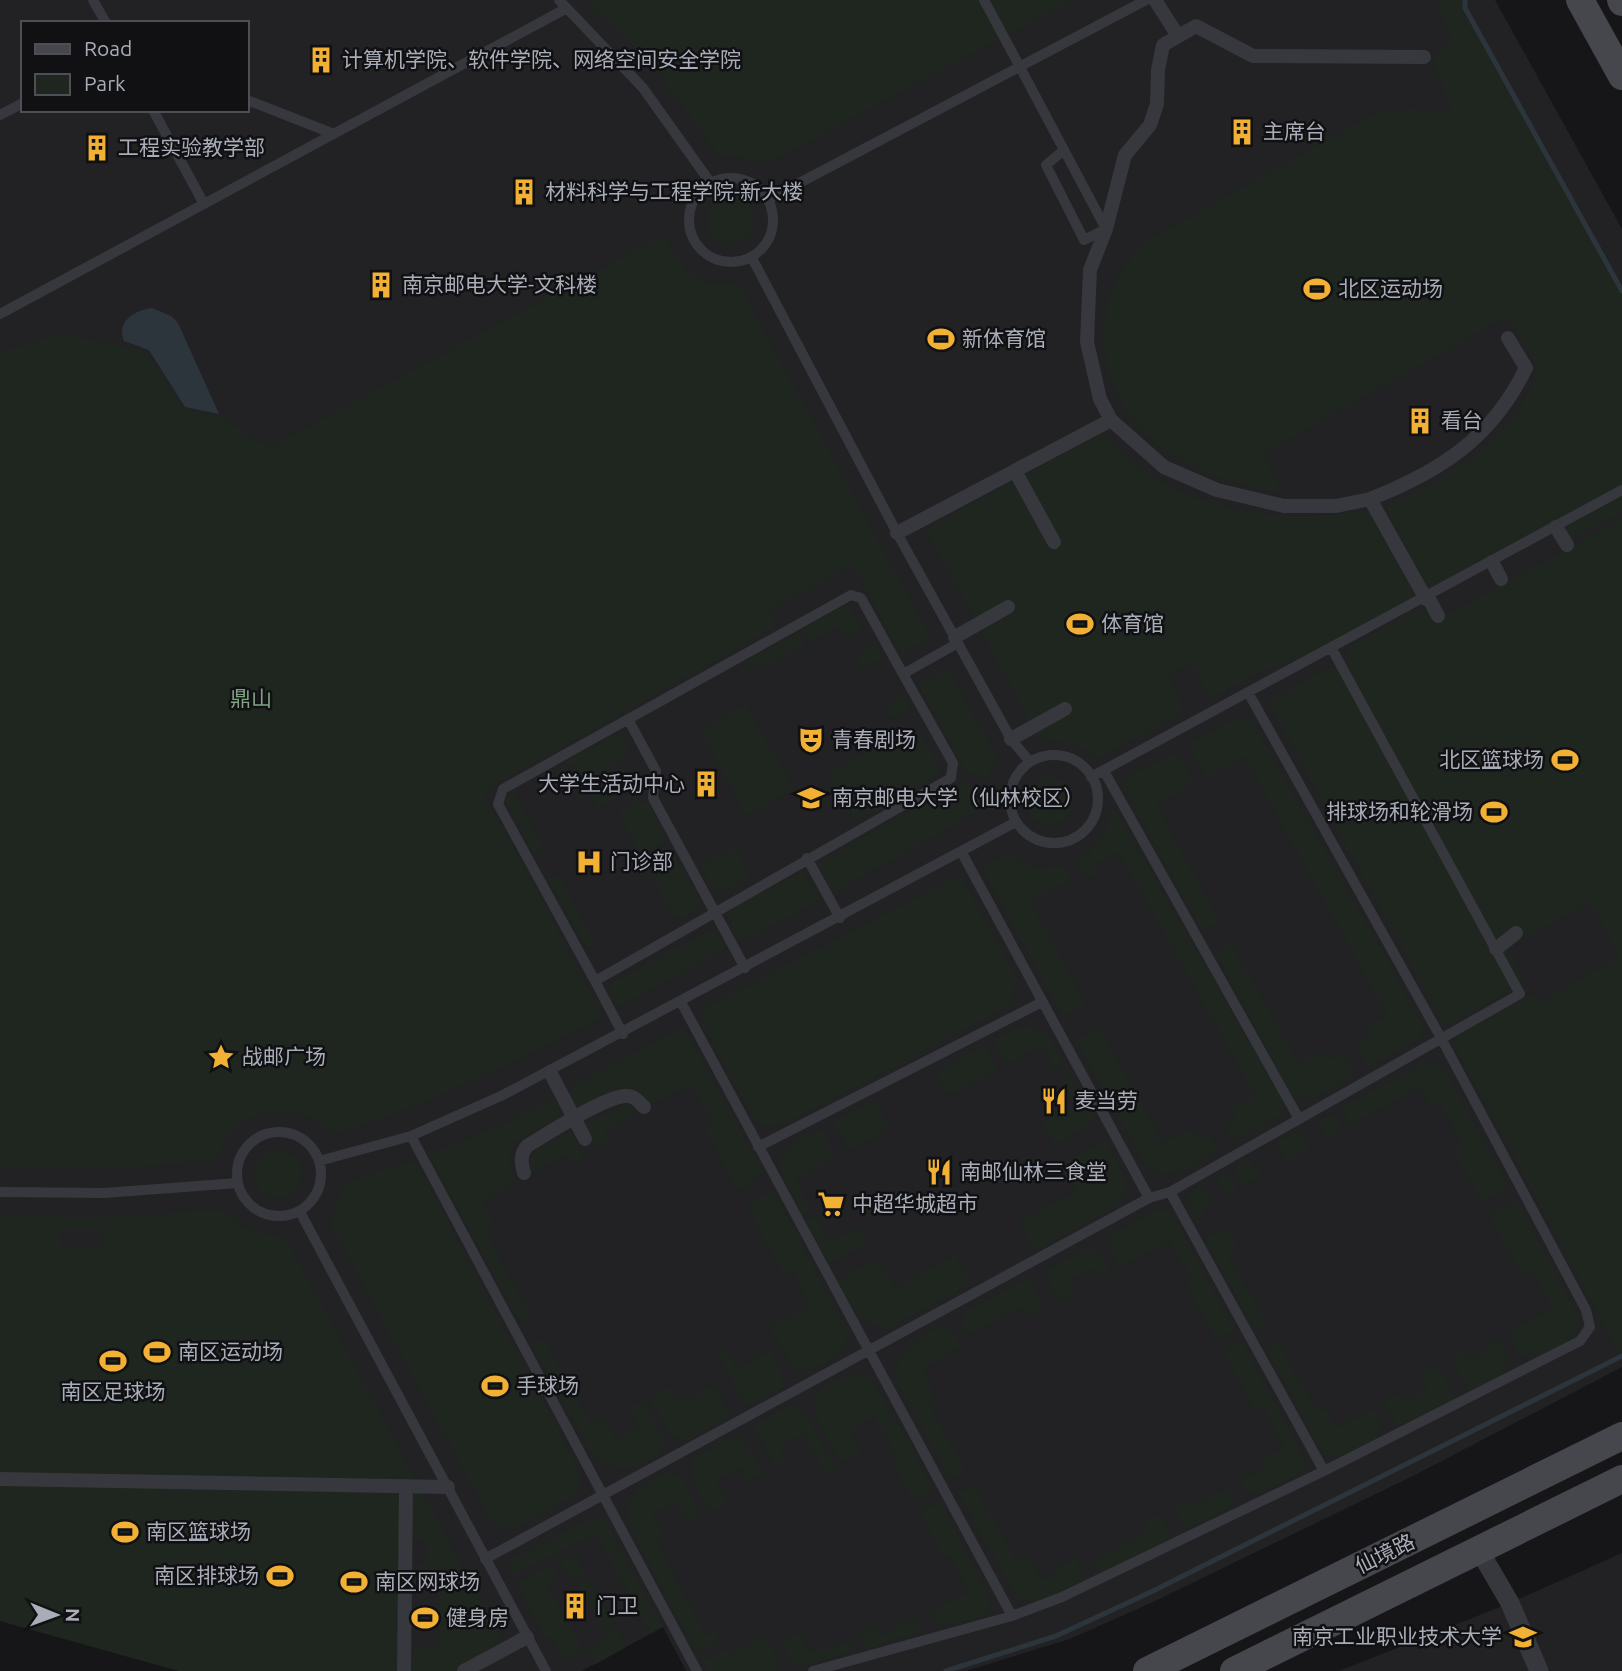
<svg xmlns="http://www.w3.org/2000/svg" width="1622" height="1671" font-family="Ubuntu,'Noto Sans SC',sans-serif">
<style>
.built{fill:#222225;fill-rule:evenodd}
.green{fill:#1e261f;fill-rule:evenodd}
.water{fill:#2c353c}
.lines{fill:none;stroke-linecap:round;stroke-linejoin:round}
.stream{stroke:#2c353c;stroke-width:5}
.service{stroke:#37383d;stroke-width:10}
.pedestrian{stroke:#37383d;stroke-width:14}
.minor{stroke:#37383d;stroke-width:19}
.secondary{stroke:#45474d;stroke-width:28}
.labels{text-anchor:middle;stroke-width:5;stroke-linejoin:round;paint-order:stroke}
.poi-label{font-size:21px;fill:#a8adb8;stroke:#111113;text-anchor:start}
.park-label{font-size:21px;fill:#7fa381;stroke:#111113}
.street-label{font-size:21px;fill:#a8adb8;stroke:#111113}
</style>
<rect width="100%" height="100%" fill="#161618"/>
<path class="built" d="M0,0H1495L1622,229V1367L1417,1474L1151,1603L1070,1639L966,1671H686L663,1627L582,1671H179L0,1621ZM23,23H247V110H23Z
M1622,1553V1671H1339L1510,1603Z"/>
<path class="green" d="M585,0H1072L767,164L734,155L719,156L651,63Z
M1440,0H1465V8L1622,291V485L1429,589L1384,505C1438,487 1534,427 1536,363L1505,315L1488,327L1263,454L1283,493C1194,479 1103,436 1104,332C1104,294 1122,264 1149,240L1374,114C1402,107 1426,107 1453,116L1432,59L1453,40L1435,2Z
M707 220a23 23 0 1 1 46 0a23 23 0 1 1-46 0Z
M663,235L686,270L711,285L738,283L931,638L901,654L853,566L769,609L776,626L483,792L604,1016C517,1061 430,1104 336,1134C324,1126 312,1116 297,1113C262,1104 227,1125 217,1159C143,1168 74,1173 0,1167V352L59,334L145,351L183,408L222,417L269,448Z
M1101,433C1121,452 1143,474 1168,486C1234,517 1298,522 1368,510L1415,597L1315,653L1265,670L1215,696L1208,695L1190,663L1167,677L1181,700L1182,713L1099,758L1077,745L1039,738L926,529Z
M1622,496V513L1573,539L1566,538V527Z
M1622,519V1356H1621L1454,1045L1457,1036L1533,994L1539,1003L1620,956L1589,902L1508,949L1525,980L1520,983L1503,951L1513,927L1495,940L1346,664L1350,646L1419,609L1427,610L1434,622Z
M847,604L863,628L846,638L838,626L810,642L802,629Z
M798,632L806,644L768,666L764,661L748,670L744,662Z
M876,644L884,658L863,669L855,655Z
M1328,667L1338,669L1509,984L1508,992L1450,1024L1442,1022L1272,709L1271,703L1275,698Z
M947,668L998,759L986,779L966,772L918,685Z
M904,695L911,708L892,720L884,706Z
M746,704L794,789L747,816L699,730Z
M1237,717L1253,722L1423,1024L1421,1038L1368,1067L1356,1044L1369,1037L1365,1028L1387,1015L1245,757L1207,777L1191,751V743Z
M912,727L919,730L940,769L939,774L855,821L827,774Z
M614,734L626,738L628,745L624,760L584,783L574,765L570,767L567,761Z
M1174,752L1180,755L1195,783L1156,805L1220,921L1202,931L1122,786L1124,779Z
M623,769L632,773L633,786L598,809L587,789Z
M1025 801a24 24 0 1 1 48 0a24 24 0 1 1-48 0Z
M962,781L983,789L981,810L833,893L817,864Z
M512,790L544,849L534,855L506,802L507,794Z
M637,799L650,804L666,838L664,842L645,853L637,850L618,813Z
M1112,803L1284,1103L1281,1116L1234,1141L1224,1125L1236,1119L1230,1109L1255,1095L1119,852L1095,865L1099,872L1085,879L1075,863C1099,848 1107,831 1112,803Z
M734,847L751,876L717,894L700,867Z
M667,850L675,854L702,905L683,919L674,917L648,868L649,861Z
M1006,854L1035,868L1064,866L1072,880L1030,902L1086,1004L1063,1017L983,870L985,866Z
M803,870L821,899L741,943L726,911Z
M558,874L597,946L594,948L585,946L548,879Z
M960,875L1016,976L1011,1002L1002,1010L785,1124L764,1126L754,1119L703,1026V1014L710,1005Z
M708,931L718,933L727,948L617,1008L609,992L612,983Z
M1231,943L1298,1063L1321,1050L1328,1060L1342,1052L1355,1074C1337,1084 1311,1108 1292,1096L1215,952Z
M1028,1025L1050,1037L1064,1064L1055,1069L1042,1045L1007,1064L993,1039Z
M1099,1027L1163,1143L1190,1129L1197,1141L1209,1134L1219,1150C1195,1163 1171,1185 1145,1165L1076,1040Z
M683,1032L690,1039L763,1171V1175L738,1190L704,1127L713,1123L691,1084L651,1105C625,1077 611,1094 582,1107L575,1105L569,1093L573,1085L671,1033Z
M984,1044L998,1069L948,1096L939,1080V1071Z
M1424,1063H1437L1445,1070L1507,1183L1505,1189L1482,1202L1453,1150L1462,1144L1441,1105L1433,1109L1420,1087L1349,1126L1343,1106Z
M1071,1075L1096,1121L1054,1145L1042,1123L1075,1105L1062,1080Z
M550,1099L559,1104V1118L513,1143L509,1166L516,1182L482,1201L495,1224L484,1231L532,1316L520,1323L431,1159L433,1153L504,1124Z
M628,1103L639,1112L603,1133L609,1143L598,1149L584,1124Z
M867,1104H877L891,1127L849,1151L833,1121Z
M1332,1113L1344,1129L1326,1139L1318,1121Z
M821,1128L836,1158L795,1180L811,1209L802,1214C775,1163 765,1158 821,1128Z
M1297,1131L1302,1133L1311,1148L1286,1162L1277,1142Z
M571,1132L584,1156L573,1163L568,1154L530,1175C524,1148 550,1144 571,1132Z
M1106,1139L1127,1183L1119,1205L1035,1252L1018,1222L1077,1190L1064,1164Z
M254 1174a24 24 0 1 1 48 0a24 24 0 1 1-48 0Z
M1249,1159L1262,1175L1244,1185L1236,1171L1237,1165Z
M412,1161L419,1167L578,1469L580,1482L576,1495L512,1530L502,1528L490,1519L333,1229L331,1217L347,1182Z
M1225,1171L1238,1189L1225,1196L1216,1177Z
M1201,1185L1213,1203L1202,1209L1207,1218L1197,1225L1185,1197Z
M769,1192L774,1193L848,1333C850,1354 812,1377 794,1368L770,1327L811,1305L792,1270L784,1274L746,1206Z
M1513,1201L1518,1202L1579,1316C1582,1342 1554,1349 1534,1359L1519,1354L1508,1333L1553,1308L1532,1270L1522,1275L1489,1216Z
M1158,1209L1169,1212L1175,1218L1235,1330L1216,1340L1185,1284L1192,1280L1170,1240L1119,1268L1108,1240L1112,1234Z
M215,1210C232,1211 236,1223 249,1230C261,1236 277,1233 287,1240L416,1480L0,1475V1218H92ZM59,1230H104V1246H59Z
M815,1216L829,1242L859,1226L868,1243L829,1264L806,1221Z
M1226,1227L1239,1250L1229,1257L1268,1325L1256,1331L1204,1239Z
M1088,1248L1101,1252L1110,1270L1097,1277L1092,1268L1070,1280L1076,1292L1059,1302L1043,1271Z
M955,1255L971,1283L891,1327C859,1329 850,1306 837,1281L877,1259L894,1289Z
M1028,1278L1045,1309L1029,1317L1022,1306L966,1335L961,1323L966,1311Z
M946,1326L951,1329L961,1346L922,1370L936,1395L927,1400L966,1472L950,1480L896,1381C895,1352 919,1332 946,1326Z
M1499,1337C1519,1373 1499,1377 1470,1391L1450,1358L1462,1351L1469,1362L1490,1350L1487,1345Z
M544,1338L591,1423L603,1417L616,1440L639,1427L629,1408L644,1400L664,1438L662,1453C633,1469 618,1478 591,1453L531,1344Z
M1243,1341L1305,1461L1304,1469L1299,1475L1254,1494L1245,1490L1240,1482L1265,1468L1261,1460L1285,1446L1263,1408L1256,1412L1223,1352Z
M1278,1343L1317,1412L1325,1408L1337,1428L1374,1408L1382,1431C1371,1447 1342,1462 1323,1454L1266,1349Z
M726,1349L737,1370L771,1350L782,1371L783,1387L747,1407L717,1353Z
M1437,1364L1456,1399L1408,1424H1397L1383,1403L1401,1393L1406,1401L1428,1388L1420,1374Z
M850,1374L868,1377L877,1387L934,1489L913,1501L891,1461L897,1457L874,1417L850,1430L862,1453L843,1463C834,1447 805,1412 817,1393C823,1384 840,1379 850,1374Z
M713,1384L731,1415L688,1441L671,1435L649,1398L669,1386L680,1404Z
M790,1404L807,1415L837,1470L826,1475L803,1434L779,1446L785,1460L775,1466L753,1425Z
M740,1433L763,1472L748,1481L740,1467L716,1480L728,1504L711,1512C702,1496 683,1474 695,1456Z
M669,1471L682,1478L702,1516L689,1523L677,1501L653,1514L665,1537L656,1542L706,1635L716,1631L720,1640L697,1653L630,1528C619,1493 643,1485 669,1471Z
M0,1485L400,1493L397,1671H179L0,1621Z
M974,1485L1016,1561L1026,1555L1041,1580L1075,1558L1082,1571V1580C1070,1591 1038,1605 1022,1600L1014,1592L958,1493Z
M1230,1486L1233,1502L1228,1508L1186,1529L1173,1506L1188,1498L1193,1508Z
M423,1493L502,1641L452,1671H411V1650H438L439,1587H412V1565H426L427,1540H412L413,1494Z
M941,1501L992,1604L985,1616L943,1627L935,1623L929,1613L969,1591L950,1555L944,1558L920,1513Z
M1159,1514L1172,1537L1108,1571H1100L1091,1563L1147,1532L1144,1523Z
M590,1519H601L609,1527L663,1627L650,1634L596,1533L512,1576L509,1566L511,1559Z
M568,1556L578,1559L586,1574L575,1579L571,1571L567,1573L560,1561Z
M553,1564L559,1577L547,1584L583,1650L564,1660L551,1637L546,1639L516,1583Z
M588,1578L613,1623L602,1629L578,1584Z
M917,1616L922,1632L867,1648L859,1634L874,1625L881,1636Z
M615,1627L626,1647L596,1664L588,1649L607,1639L604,1633Z
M799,1633L810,1654L825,1646L828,1651L849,1640L855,1651L805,1666L792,1664L780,1643Z
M765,1635L779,1661L778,1671H708L702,1661L725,1649L729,1655Z"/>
<path class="water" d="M152,308L171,316L178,323L219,414L185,407L149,350L124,341C116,321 135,310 152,308Z"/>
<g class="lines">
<path class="stream" d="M1465,0V8L1622,291
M946,1671L1056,1636L1151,1592L1622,1356"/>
<path class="service" d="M93,0L106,23
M559,0L643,88L710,182
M984,0C1025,76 1065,152 1106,229L1084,240L1046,165L1064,150
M247,100L334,134
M153,110L204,204
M0,115L23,103
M689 220a42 42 0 1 1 84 0a42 42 0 1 1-84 0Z
M769,199L1146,0
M752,258L897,533L1011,739L1030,762
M0,314L567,8
M903,674L861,598L851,595L503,789L498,804L595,981L951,778L953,763L903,674L958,643
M628,719L656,771L653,798L745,968
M1010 799a44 44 0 1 1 88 0a44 44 0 1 1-88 0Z
M1104,771L1299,1119
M1091,777L1622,490
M962,853L1149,1198
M807,858L840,918
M595,981L623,1034
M681,1002L1012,1616
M237 1174a42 42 0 1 1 84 0a42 42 0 1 1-84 0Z
M411,1136L697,1671
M758,1147L1042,1002
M319,1161L411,1136L503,1095L1016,822
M0,1192L104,1193L238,1183
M1170,1192L1324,1471
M300,1212L546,1671
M485,1559L1149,1198L1170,1192L1520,994L1332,649
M813,1671L1012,1616L1062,1597L1324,1471L1580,1341L1590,1327L1586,1310L1441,1038L1249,694"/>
<path class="pedestrian" d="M1155,0L1178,36
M1111,420L1100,399L1087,342L1090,270L1106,229L1125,155L1150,125L1157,104L1158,70L1163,45L1196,26L1253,56L1424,57
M1015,471L1054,542
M1370,499C1441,471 1492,438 1526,368L1508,338
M1556,527L1567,545
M897,533L1111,420L1164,467L1217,490L1284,506H1336L1370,499L1426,599
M1492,562L1501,579
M1428,597L1438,616
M955,637L1008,607
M1011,739L1065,709
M1496,949L1516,933
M550,1072L585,1139
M524,1173C521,1162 520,1155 527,1146C547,1134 605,1096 626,1096C635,1096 638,1101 644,1107
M0,1479L448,1487
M404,1671L406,1487
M464,1671L527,1637"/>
<path class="minor" d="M1479,1550L1510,1603L1539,1671"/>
<path class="secondary" d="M1580,0L1622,76
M1621,0L1622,2
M1147,1671L1622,1436
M1234,1671L1622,1479"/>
</g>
<defs>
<g id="building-bare" transform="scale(2.1)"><path d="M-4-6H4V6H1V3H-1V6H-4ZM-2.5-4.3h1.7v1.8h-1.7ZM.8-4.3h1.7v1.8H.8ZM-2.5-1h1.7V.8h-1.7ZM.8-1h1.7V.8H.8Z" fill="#f2b134" stroke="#111113" stroke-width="2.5" paint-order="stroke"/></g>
<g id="stadium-bare" transform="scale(2.1)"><path d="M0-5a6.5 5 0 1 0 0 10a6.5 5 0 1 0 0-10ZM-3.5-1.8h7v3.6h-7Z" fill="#f2b134" stroke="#111113" stroke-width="2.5" paint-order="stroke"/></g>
<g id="theatre-bare" transform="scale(2.1)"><path d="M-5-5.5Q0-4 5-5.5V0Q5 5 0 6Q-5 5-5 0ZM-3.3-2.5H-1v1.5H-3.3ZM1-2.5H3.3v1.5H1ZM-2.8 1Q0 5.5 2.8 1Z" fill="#f2b134" stroke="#111113" stroke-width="2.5" paint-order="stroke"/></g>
<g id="university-bare" transform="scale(2.1)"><path d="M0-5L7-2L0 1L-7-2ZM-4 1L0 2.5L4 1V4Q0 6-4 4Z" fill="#f2b134" stroke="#111113" stroke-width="2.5" paint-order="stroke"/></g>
<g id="hospital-bare" transform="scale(2.1)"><path d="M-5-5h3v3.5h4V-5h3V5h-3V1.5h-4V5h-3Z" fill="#f2b134" stroke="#111113" stroke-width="2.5" paint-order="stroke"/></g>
<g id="sight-bare" transform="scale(2.1)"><path d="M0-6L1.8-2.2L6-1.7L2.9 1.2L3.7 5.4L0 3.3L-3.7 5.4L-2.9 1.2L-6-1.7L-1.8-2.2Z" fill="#f2b134" stroke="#111113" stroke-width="2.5" paint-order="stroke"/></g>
<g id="restaurant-bare" transform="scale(2.1)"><path d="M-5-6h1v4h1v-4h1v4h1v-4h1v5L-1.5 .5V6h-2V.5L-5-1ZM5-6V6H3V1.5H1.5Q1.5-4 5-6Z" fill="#f2b134" stroke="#111113" stroke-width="2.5" paint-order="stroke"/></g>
<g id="supermarket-bare" transform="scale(2.1)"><path d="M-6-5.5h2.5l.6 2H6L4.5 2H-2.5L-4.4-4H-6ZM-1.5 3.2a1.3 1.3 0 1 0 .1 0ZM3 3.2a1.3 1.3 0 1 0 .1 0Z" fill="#f2b134" stroke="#111113" stroke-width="2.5" paint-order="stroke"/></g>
</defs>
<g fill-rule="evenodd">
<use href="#building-bare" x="321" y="60"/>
<use href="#building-bare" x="1242" y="132"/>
<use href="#building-bare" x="97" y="148"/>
<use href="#building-bare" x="524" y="192"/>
<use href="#building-bare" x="381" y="285"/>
<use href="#stadium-bare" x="1317" y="289"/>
<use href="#stadium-bare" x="941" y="339"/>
<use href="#building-bare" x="1420" y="421"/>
<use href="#stadium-bare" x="1080" y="624"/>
<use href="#theatre-bare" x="811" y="740"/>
<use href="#stadium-bare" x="1565" y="760"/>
<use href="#building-bare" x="706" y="784"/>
<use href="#university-bare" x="811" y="798"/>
<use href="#stadium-bare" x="1494" y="812"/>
<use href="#hospital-bare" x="589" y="862"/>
<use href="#sight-bare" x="221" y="1057"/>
<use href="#restaurant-bare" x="1054" y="1101"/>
<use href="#restaurant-bare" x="939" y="1172"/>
<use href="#supermarket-bare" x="831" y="1204"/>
<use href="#stadium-bare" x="157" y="1352"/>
<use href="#stadium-bare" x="113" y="1361"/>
<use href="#stadium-bare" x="495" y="1386"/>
<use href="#stadium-bare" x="125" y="1532"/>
<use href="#stadium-bare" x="280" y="1576"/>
<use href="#stadium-bare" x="354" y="1582"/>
<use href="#building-bare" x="575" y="1606"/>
<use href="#stadium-bare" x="425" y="1618"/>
<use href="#university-bare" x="1523" y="1637"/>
</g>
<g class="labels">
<g class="poi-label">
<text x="342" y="67">计算机学院、软件学院、网络空间安全学院</text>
<text x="1263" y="139">主席台</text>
<text x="118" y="155">工程实验教学部</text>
<text x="545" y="199">材料科学与工程学院-新大楼</text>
<text x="402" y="292">南京邮电大学-文科楼</text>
<text x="1338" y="296">北区运动场</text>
<text x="962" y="346">新体育馆</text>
<text x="1441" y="428">看台</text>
<text x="1101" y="631">体育馆</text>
<text x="832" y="747">青春剧场</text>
<text x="1544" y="767" text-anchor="end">北区篮球场</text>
<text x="685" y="791" text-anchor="end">大学生活动中心</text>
<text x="832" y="805">南京邮电大学（仙林校区）</text>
<text x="1473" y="819" text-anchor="end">排球场和轮滑场</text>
<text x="610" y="869">门诊部</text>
<text x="242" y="1064">战邮广场</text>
<text x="1075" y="1108">麦当劳</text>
<text x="960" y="1179">南邮仙林三食堂</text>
<text x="852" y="1211">中超华城超市</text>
<text x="178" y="1359">南区运动场</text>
<text x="516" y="1393">手球场</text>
<text x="113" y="1399" text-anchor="middle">南区足球场</text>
<text x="146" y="1539">南区篮球场</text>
<text x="259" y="1583" text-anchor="end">南区排球场</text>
<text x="375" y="1589">南区网球场</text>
<text x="596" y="1613">门卫</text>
<text x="446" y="1625">健身房</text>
<text x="1502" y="1644" text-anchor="end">南京工业职业技术大学</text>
</g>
<g class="park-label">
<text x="251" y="706">鼎山</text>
</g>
<g class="street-label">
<text transform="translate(1385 1554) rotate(-26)" y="7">仙境路</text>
</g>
</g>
<rect x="21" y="21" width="228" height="91" fill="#111113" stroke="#4d4f55" stroke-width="2"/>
<rect x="35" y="44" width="35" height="10" fill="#45474d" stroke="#4d4f55" stroke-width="2"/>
<text x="84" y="56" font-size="21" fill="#a8adb8">Road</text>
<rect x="35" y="74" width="35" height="21" fill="#1e261f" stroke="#4d4f55" stroke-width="2"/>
<text x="84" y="91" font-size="21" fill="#a8adb8">Park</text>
<g transform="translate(56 1615) rotate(91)" stroke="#111113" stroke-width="5" paint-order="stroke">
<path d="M0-5L12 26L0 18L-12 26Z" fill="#a8adb8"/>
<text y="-10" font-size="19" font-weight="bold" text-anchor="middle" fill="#a8adb8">N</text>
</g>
</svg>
